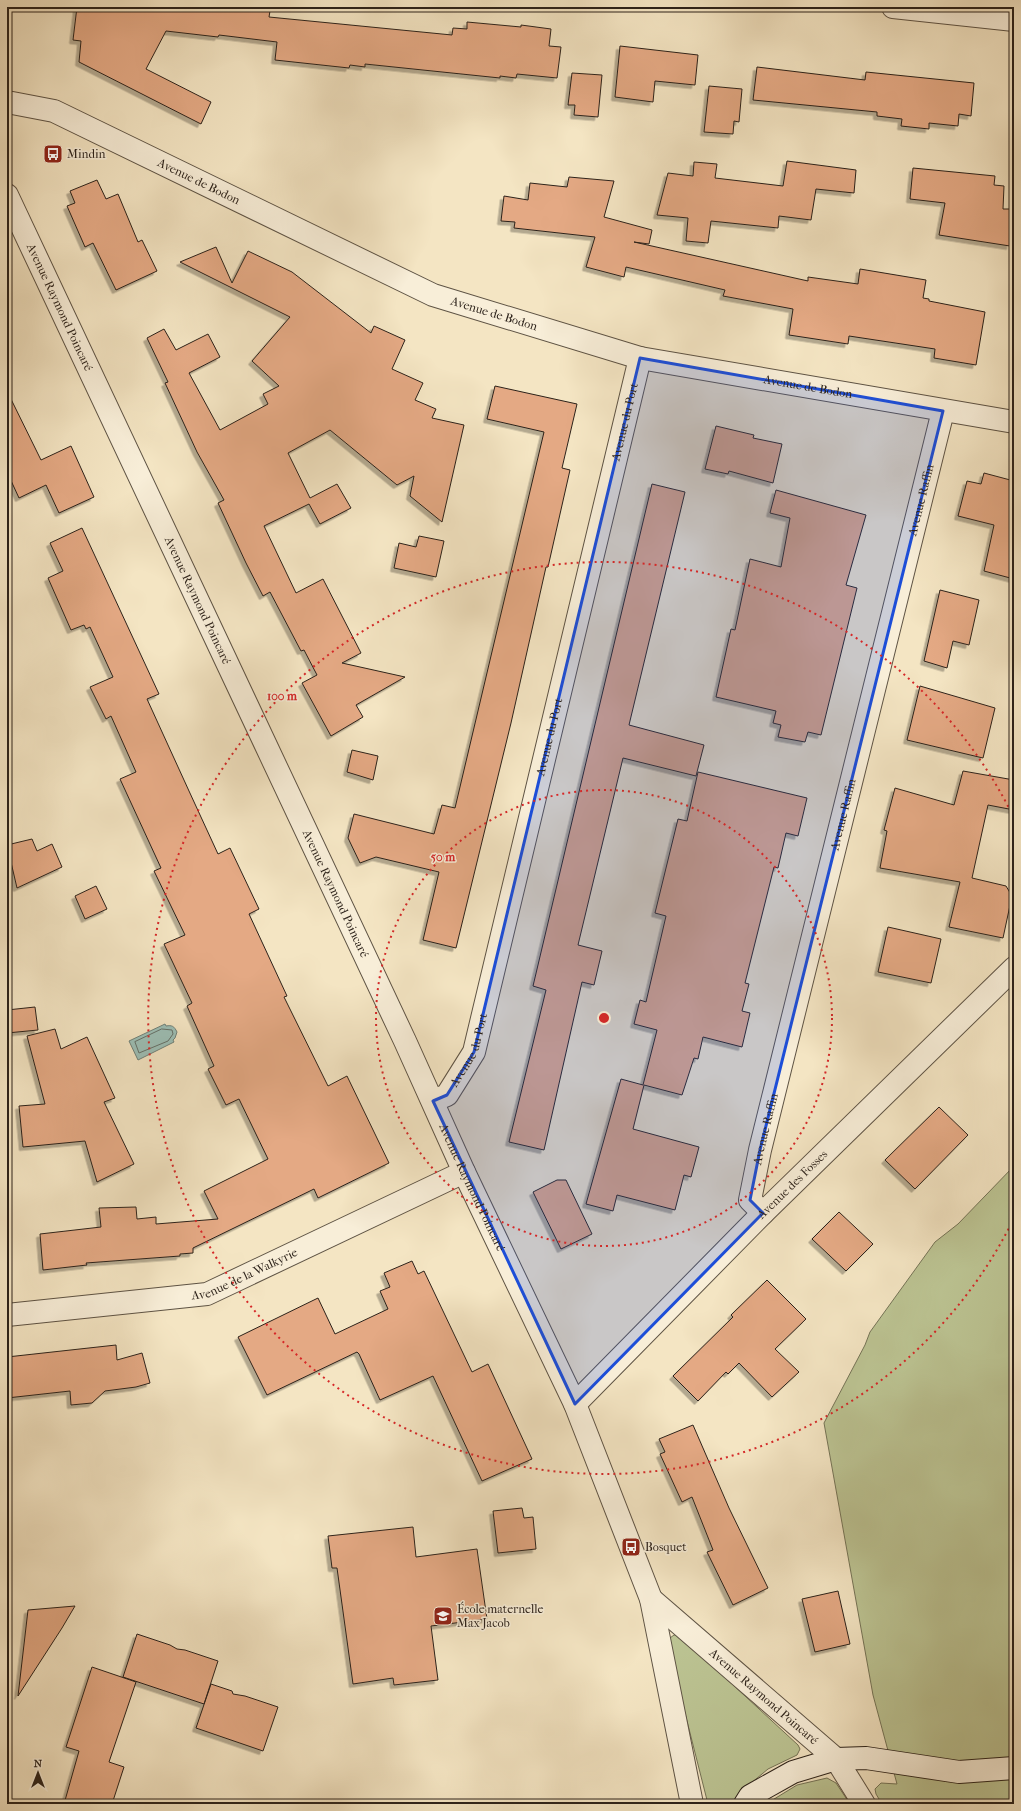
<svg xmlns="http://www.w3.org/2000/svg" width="1021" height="1811" font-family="'IM FELL French Canon',serif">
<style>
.green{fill:#bcc493;stroke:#747356}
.water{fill:#9cbfb6;stroke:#6f8078}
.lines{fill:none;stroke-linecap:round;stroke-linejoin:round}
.shore{stroke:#647068;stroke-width:1}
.building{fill:#e4a984;stroke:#2c221a;filter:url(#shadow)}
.minor-casing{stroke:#5e5344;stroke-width:24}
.tertiary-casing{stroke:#5e5344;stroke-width:24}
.secondary-casing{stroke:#2c221a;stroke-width:24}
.minor{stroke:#f8eed8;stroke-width:22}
.tertiary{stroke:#f8eed8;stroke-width:22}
.secondary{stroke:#f8eed8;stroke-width:22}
.marked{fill:#1d4ed8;fill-opacity:0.2;stroke:#1d4ed8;stroke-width:3;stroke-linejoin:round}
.ring{fill:none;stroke:#d62828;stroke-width:2;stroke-dasharray:2 4}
.labels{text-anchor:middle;stroke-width:3;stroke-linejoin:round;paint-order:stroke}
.poi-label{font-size:12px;fill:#2c221a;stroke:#f8eed8;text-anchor:start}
.street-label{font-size:12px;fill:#2c221a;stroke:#f8eed8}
.centre{fill:#d62828;stroke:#f8eed8;stroke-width:2}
.ring-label{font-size:12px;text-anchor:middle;font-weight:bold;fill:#d62828;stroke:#f8eed8;stroke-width:3;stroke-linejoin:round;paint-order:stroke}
</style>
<defs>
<filter id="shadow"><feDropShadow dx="-3.5" dy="3.5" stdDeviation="0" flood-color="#0004"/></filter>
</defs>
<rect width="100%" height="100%" fill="#f4e5c3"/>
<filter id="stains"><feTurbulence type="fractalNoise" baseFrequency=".005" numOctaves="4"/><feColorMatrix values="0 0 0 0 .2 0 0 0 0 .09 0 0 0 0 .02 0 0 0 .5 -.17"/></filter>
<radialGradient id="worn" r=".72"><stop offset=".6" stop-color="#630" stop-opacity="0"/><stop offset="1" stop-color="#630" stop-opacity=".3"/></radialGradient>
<path class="green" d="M1014,1166V1804H882L876,1794L875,1789L881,1783L897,1784L873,1695L824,1423L865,1345L870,1332L935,1242L958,1224Z
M674,1635H679L798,1745L800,1749L797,1755L768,1769L756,1779L741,1792L731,1804H708L668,1646L670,1638Z
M827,1778L836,1783L850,1804H766L797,1785Z"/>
<path class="water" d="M165,1024L166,1026C172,1025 174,1026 177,1032L175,1038L173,1040L174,1042L138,1060L129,1041Z"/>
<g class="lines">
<path class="shore" d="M162,1029L172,1030L173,1034L168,1041L139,1053L135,1042Z"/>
</g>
<path class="building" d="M77,7H238L270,11L269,17L452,35L453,28L467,29V22L521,27V25L551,29L549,46L561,47L557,78L517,74L516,78L500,76V78L365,64V67L350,65L349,68L275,60L277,42L219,35L218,37L166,31L146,69L211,102L201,124L79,62L81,41L73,40Z
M620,46L698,55L695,85L655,81L653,102L615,97Z
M757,67L865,80L866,72L974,83L971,116L959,114L958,126L929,123V129L901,126L902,119L877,116V112L753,100Z
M572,73L602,75L598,117L574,115L575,105H568Z
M709,86L742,89L739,122L734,121L733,134L704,132Z
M787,161L856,170L854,193L816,189L811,220L779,216L778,228L711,221L708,243L686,241L688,218L657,215L668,173L693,176L694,162L717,164L715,178L783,186Z
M913,168L995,176L994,185L1004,186L1003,209H1013L1010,246L939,235L945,203L910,199Z
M569,177L614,181L604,217L652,230L649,244L634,242L808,281V277L858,284L860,269L926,280L923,298L929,299V301L985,312L976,365L934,358L935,349L849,336L848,344L789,335L793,309L723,296L725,290L626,267L624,277L586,267L595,237L514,228L515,222L501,221L504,196L528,200L530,183L567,187Z
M97,180L106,199L118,194L138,242L142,240L157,271L116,290L93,243L85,247L67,206L75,203L70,191Z
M216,247L232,283L248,251L292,272L371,333L374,326L405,340L392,369L423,383L415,400L436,409L432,418L464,425L442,522L410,496L414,476L397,485L330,430L288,453L310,498L337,484L351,508L320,524L309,504L264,526L296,593L323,579L361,653L342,663L405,677L356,705L363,717L331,736L302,683L317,675L304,650L301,651L270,592L263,596L246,563L218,503L224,500L197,452L165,383L168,382L147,338L164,329L176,350L208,334L220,357L189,373L220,430L268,404L263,394L279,386L252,361L290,317L180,262Z
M495,386L577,404L562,468L570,470L548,567H546L511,723L456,948L423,940L439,872L376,857L360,863L348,838L354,814L434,834L442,805L455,808L544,432L487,419Z
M7,391L41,460L71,446L94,497L59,513L46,485L19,498L7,472Z
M716,426L754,435L753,438L782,444L773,483L729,471L728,474L705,469Z
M984,473L1014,481V579L984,571L994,525L958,516L967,481L981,484Z
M652,484L685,492L629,725L704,745L696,776L623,758L578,945L602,951L594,985L582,982L544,1150L509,1142L546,990L533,986Z
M776,490L866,515L846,585L857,588L821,735L808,732L805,742L778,737L781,725L773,723L776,711L716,697L731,629L735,630L750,559L781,567L790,518L770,513Z
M82,528L159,694L147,699L189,791L218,854L230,848L259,909L249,914L287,996L284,997L328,1086L347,1076L389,1163L318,1198L314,1189L193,1248V1253L180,1254V1256L86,1263L87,1265L43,1270L40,1234L101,1227L99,1208L136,1207L137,1219L156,1217V1224L218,1219L204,1191L268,1159L239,1099L226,1105L208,1069L214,1066L187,1006L192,1003L164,944L185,935L154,871L161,868L120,779L136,772L111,716L106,719L90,687L113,677L90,627L86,629L84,625L71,630L48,578L63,571L50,543Z
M419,536L444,541L436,577L394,568L399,543L416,547Z
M940,590L979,600L969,645L953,641L947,668L924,661Z
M920,686L995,708L983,758L907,740Z
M352,750L378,756L373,780L347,772Z
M963,771L1014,780V810L988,805L972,878L1006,886L1012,896L1003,938L949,927L960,882L880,868L887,831L884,830L895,788L954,805Z
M698,772L807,798L798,836L786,833L778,868L774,867L745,983L749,984L742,1011L750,1013L742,1047L703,1037L698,1059L694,1058L682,1095L644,1085L633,1129L699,1147L691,1177L684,1175L675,1210L617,1195L613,1211L586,1204L621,1079L643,1085L657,1030L634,1024L640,1000L646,1002L666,916L655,913L678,819L687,821Z
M32,839L37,851L52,844L62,867L17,888L7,845Z
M96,886L107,909L85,919L75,896Z
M888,927L941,939L931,983L878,972Z
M35,1007L38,1030L7,1033V1010Z
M55,1029L61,1049L87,1037L115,1098L104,1102L134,1164L97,1182L85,1141L23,1147L19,1106L45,1104L27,1036Z
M939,1107L968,1135L915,1189L885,1160Z
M557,1180H566L592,1234L561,1249L533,1192Z
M839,1212L873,1244L846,1271L812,1239Z
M412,1261L418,1274L424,1271L472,1372L488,1364L532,1459L482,1481L433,1376L380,1400L359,1354L357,1352L267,1395L238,1337L318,1298L335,1334L388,1309L380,1291L390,1287L384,1273Z
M767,1280L806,1319L775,1349L799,1372L772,1397L739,1363L728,1374L726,1372L698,1401L673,1376L733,1317L731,1315Z
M116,1345L117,1360L142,1353L150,1383L136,1387L105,1391L92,1403L71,1405L70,1391L7,1398V1357Z
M693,1425L729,1508L768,1588L733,1605L707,1552L713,1550L692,1497L682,1502L660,1454L665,1452L659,1439Z
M522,1508L524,1518L533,1517L536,1549L498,1553L493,1511Z
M413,1527L416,1557L477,1549L487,1619L431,1626L438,1680L394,1685L393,1678L353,1684L337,1568H332L328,1536Z
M838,1591L850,1644L815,1652L802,1599Z
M75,1606L62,1628L18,1696L28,1610Z
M137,1634L170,1645L177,1649L185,1650L218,1661L204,1704L123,1677Z
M92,1667L136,1682L109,1762L124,1767L112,1804H64L79,1751L66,1747Z
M211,1684L232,1691L233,1694L245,1696L278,1707L263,1751L196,1728Z"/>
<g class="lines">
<g class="minor-casing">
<g id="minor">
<path d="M893,7L1014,20"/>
<path id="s1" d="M7,102L54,111L433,295L640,358L1014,422"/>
<path id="s2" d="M433,1101L447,1095L474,1052L640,358"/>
<path id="s3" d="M763,1213L750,1200L760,1150L943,411"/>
<path id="s4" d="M7,1315L207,1294L464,1172"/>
<path id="s5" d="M575,1404L763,1213L1014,968"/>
</g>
</g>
<g class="tertiary-casing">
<g id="tertiary">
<path id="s6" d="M7,195L405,1041L464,1172L575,1404L651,1599L692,1804"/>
<path id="s7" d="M651,1599L836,1759L864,1804"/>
</g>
</g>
<g class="secondary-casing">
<path id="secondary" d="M745,1804L750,1796L793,1772L836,1759L866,1758L959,1772L1014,1768"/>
</g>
<use href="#minor" class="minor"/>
<use href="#tertiary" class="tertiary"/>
<use href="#secondary" class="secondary"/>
</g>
<path class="marked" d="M640,358L943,411L760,1150L750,1200L763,1213L575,1404L433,1101L447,1095L474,1052Z"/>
<g class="ring">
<circle cx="604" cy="1018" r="228"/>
<path d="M1014 1218A456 456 0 1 1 1014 818"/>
</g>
<defs>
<g id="bus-square" transform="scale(1)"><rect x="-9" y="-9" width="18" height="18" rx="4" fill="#8f2418" stroke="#f8eed8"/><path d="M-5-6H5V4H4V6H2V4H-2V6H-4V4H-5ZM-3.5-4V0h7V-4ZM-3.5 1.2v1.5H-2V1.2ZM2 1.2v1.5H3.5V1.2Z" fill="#fff"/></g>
<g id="school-square" transform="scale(1)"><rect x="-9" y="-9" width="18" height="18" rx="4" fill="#8f2418" stroke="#f8eed8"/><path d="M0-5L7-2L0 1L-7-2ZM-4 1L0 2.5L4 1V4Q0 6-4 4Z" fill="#fff"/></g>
</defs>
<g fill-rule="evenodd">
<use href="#bus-square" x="53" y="154"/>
<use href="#bus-square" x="631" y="1547"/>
<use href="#school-square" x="443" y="1616"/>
</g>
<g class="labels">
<g class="poi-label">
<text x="67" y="158">Mindin</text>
<text x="645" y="1551">Bosquet</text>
<text x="457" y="1613">École maternelle<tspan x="457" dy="14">Max Jacob</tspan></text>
</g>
<g class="street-label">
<text dy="4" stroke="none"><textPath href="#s1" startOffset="209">Avenue de Bodon</textPath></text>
<text dy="4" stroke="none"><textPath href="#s6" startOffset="124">Avenue Raymond Poincaré</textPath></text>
<text dy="4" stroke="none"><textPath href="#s1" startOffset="533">Avenue de Bodon</textPath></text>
<text dy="4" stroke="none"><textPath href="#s1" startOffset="856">Avenue de Bodon</textPath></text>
<text dy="4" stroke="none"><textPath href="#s2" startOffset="714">Avenue du Port</textPath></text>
<text dy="4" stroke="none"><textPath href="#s3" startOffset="739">Avenue Raffin</textPath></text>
<text dy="4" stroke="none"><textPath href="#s6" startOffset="448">Avenue Raymond Poincaré</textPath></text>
<text dy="4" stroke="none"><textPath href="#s2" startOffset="390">Avenue du Port</textPath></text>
<text dy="4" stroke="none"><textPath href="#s3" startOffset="415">Avenue Raffin</textPath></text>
<text dy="4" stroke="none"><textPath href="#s6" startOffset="772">Avenue Raymond Poincaré</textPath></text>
<text dy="4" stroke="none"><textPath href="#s2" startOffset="66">Avenue du Port</textPath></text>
<text dy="4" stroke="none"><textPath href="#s3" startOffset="91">Avenue Raffin</textPath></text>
<text dy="4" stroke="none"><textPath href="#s5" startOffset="309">Avenue des Fosses</textPath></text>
<text dy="4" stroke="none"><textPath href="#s6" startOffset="1096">Avenue Raymond Poincaré</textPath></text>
<text dy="4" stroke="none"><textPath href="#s4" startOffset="243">Avenue de la Walkyrie</textPath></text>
<text dy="4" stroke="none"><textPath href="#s7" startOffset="149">Avenue Raymond Poincaré</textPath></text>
</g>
</g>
<circle cx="604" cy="1018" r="6" class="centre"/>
<g class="ring-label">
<text x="282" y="700">100 m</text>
<text x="443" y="861">50 m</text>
</g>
<rect width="1021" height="1811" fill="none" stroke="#f4e5c3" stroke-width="24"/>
<rect x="8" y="8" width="1005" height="1795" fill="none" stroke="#2c221a" stroke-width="2"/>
<rect x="12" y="12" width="997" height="1787" fill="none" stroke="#2c221a"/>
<g transform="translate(38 1773)" stroke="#f8eed8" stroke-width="3" paint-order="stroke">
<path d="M0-3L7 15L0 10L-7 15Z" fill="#2c221a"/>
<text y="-6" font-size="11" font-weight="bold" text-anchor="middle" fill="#2c221a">N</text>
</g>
<rect width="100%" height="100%" filter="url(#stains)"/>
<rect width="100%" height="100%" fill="url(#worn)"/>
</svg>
